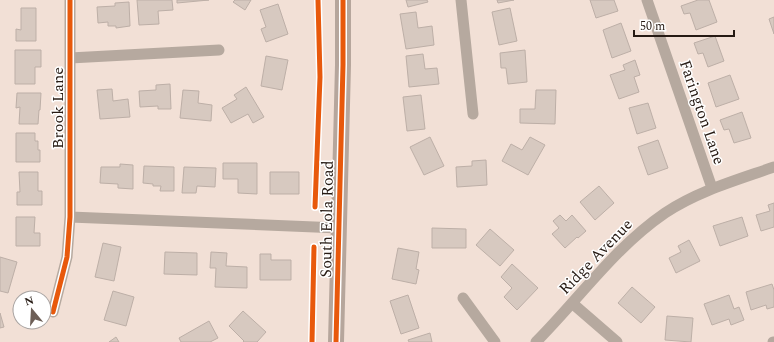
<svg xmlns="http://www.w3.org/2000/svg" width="774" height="342" font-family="Spectral,serif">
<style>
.building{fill:#d7c9c0;stroke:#bdafa7}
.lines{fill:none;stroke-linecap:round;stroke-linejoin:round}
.street{stroke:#b6a99f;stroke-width:11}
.secondary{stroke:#b6a69c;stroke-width:16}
.cycleway-casing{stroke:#fff;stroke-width:8}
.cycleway{stroke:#e8590c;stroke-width:5}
.labels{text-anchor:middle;stroke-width:3;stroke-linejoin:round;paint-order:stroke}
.street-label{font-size:16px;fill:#261a13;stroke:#fff}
</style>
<rect width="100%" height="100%" fill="#f2e0d6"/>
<path class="building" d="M137,0H172L173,10L158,11L159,24L139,25Z
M177,0H209L177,3Z
M235,0H251L245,10L233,2Z
M406,0H427L428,2L408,7Z
M497,0H514L498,3Z
M590,0H614L618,11L596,18Z
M698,0H709L717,22L696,30L690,13L684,14L681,6Z
M129,2L130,26L116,28V26H108V22L98,23L97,7L115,6V3Z
M278,4L288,34L266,42L261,29L266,27L260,10Z
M21,8H36V41H16V29L21,30Z
M510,8L517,41L499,45L492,12Z
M416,12L418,28L432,26L434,45L406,49L400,14Z
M774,17V34L769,19Z
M621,23L631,51L612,58L603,30Z
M715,36L724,61L708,67L703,53L698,54L694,43Z
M15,50H41V67H35V84H15Z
M525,50L527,82L508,84L506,68H501L500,53Z
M423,54L425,69L437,68L439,84L409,87L406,56Z
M266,56L288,60L282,90L261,86Z
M635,60L640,75L634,77L639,92L619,99L610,75L625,70L623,65Z
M730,75L739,99L716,107L708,83Z
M170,84L171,109H158V106L140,107L139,91L156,90V85Z
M246,87L264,117L253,123L248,114L231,123L222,108L237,99L234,95Z
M112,89L113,101L128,99L130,117L100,119L97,90Z
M183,90L199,91L198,103L212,105L211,121L180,118Z
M536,90H556L555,124L520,123V109H535Z
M17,93H41L40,110H39L38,124H19L20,107L16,108Z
M421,95L425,129L407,131L403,97Z
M648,103L656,128L637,134L629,108Z
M742,112L751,138L734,143L729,129L724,130L720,120Z
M16,133H35V141H38V150H40V162H16Z
M430,137L444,166L424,175L410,147Z
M530,137L545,145L528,175L502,161L511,144L522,150Z
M658,140L668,168L648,175L638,147Z
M486,160L487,185L457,187L456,167L472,166V161Z
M223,163H257V194L238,193V179H223Z
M120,164L133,165V189L118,188V184L100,183L101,167H120Z
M144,166L174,167V191H160L161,186H153V184L143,183Z
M184,167L216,168L215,187L197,186L196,193H182Z
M19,172H38V191H42V205H17V192H20Z
M270,172H299V194H270Z
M599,186L614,203L595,220L580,202Z
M774,203V227L761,231L756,215L770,211L768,205Z
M560,215L566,221L572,215L586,231L578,238L577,237L565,248L552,234L559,228L553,221Z
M16,217H35L34,233H40V246H16Z
M742,217L748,236L720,246L713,226Z
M432,228L466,229V248H432Z
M490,229L514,250L500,266L476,245Z
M689,240L700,261L676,273L669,258L681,252L678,246Z
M103,243L121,247L114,281L95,277Z
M398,248L419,252L416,269L419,270L416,284L392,279Z
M165,252L197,253V275L164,274Z
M211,252L227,253L226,266L247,267V288L215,287L216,268H210Z
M260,254H271V260H291V280H260Z
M0,257L17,262L8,293L0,291Z
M512,264L538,288L517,310L504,297L512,288L501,277Z
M772,284L774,290V307L767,309L766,305L751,310L746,292Z
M632,287L655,307L641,323L618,303Z
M113,291L134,297L126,326L104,320Z
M408,295L419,328L401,334L390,301Z
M729,295L734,309L739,307L744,320L731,325L729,319L712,325L704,304Z
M243,311L266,332L257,342H243L244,341L229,326Z
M0,313L4,327L0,328Z
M667,316L693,318L691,342L665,340Z
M209,321L218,338L210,342H181L179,338Z
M430,333L432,342H409L408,340Z
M116,337L119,342H109Z"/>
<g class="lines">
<path class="street" d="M461,0L473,114
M647,0L712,188
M70,58L219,50
M70,217L339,228
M463,298L495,342
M572,303L617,342
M53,312L67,257L70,217V0
M536,342C579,299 614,248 665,213C698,191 737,180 774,167
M773,342H774"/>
<path class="secondary" d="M336,342L343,65V0"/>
<g class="cycleway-casing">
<path id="cycleway" d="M315,207L320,77L318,0
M53,312L67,257L70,217V0
M312,342L314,247
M336,342L343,65V0"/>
</g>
<use href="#cycleway" class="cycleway"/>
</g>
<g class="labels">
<g class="street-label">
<text transform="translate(57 108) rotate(-90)" y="6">Brook Lane</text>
<text transform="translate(703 112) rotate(71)" y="6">Farington Lane</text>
<text transform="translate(326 219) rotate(-89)" y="6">South Eola Road</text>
<text transform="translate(595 256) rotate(-46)" y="6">Ridge Avenue</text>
</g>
</g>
<g transform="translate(32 310) rotate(342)"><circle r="19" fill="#ffffff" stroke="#a8a3a1"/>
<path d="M0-3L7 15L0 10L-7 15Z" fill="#6d5f57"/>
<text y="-6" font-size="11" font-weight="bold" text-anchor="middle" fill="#261a13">N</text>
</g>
<path d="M634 30v6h100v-6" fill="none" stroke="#261a13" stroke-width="2"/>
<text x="640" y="30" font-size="12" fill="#261a13" stroke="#ffffff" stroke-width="3" paint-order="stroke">50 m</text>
</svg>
